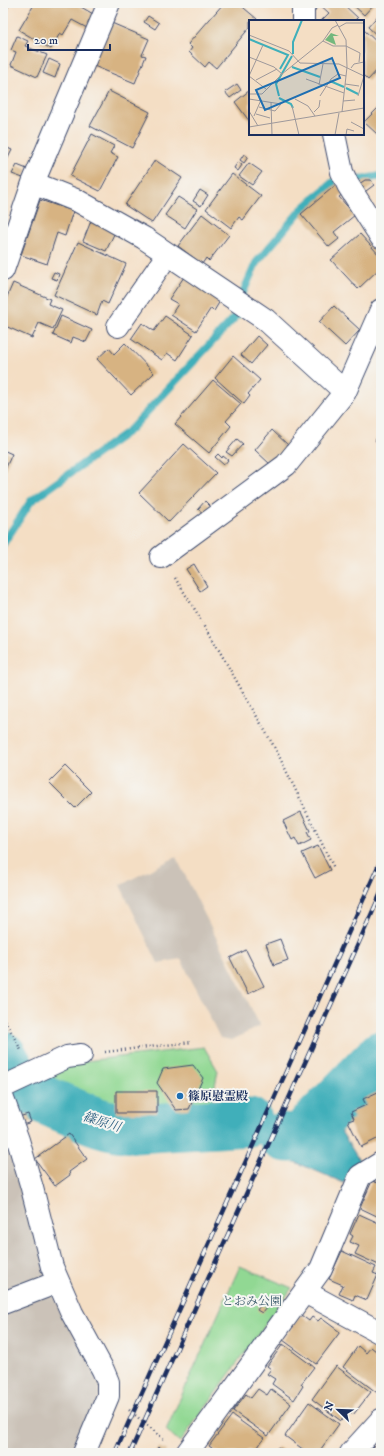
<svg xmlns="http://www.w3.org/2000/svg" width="384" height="1456" font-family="'IM FELL DW Pica','Noto Serif JP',serif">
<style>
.industrial{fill:#cbc2b8}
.green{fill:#91d893;stroke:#568478}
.water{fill:#3fafba;stroke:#2d6f8c}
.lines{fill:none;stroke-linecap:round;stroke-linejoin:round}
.stream{stroke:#3fafba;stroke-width:8}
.river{stroke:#3fafba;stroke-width:49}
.building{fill:#d7b382}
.minor-casing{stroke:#3c496d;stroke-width:24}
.path{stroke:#3c496d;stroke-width:2.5;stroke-dasharray:1 3;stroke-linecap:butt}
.minor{stroke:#fff;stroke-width:22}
.rail-casing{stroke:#1b2f5e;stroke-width:4.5}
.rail{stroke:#f6f6f2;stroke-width:3;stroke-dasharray:9;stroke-linecap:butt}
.poi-dot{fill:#1f6fb2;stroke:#f6f6f2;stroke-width:1.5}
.labels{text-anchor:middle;stroke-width:4;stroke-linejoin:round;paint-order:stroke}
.poi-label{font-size:12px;font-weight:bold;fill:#1b2f5e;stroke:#f6f6f2;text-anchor:start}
.park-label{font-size:12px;fill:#38596b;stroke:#f6f6f2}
.water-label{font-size:13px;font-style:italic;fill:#285c7e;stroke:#f6f6f2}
.inset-river{fill:none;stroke:#3fafba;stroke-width:2}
.inset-road{fill:none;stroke:#9d989b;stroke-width:1}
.view{fill:#1f6fb2;fill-opacity:0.15;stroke:#1f6fb2;stroke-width:2}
.inset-edge{fill:none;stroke:#1b2f5e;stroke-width:2}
</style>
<rect width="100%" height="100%" fill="#f6f6f2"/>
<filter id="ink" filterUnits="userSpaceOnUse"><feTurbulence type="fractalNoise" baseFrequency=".025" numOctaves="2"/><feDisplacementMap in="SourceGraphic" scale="8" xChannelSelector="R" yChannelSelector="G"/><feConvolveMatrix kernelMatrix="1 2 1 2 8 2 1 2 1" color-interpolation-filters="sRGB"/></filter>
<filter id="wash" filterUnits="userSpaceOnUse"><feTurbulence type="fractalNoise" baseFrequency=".012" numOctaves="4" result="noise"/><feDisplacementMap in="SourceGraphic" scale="16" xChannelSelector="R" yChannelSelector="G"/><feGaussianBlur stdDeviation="0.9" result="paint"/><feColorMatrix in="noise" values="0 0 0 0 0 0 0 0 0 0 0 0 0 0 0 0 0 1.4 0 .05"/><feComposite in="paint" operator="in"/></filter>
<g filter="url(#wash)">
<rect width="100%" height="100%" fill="#f4dec4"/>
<path class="industrial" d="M176,857L260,1026L232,1040L220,1038L181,959L158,963L120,885Z
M3,1123L96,1373L100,1394L75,1453H3Z"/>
<path class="green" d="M204,1047L218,1071L209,1114L134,1119L118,1118L103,1114L29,1082L68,1063Z
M240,1266L292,1288L180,1442L166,1430Z"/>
<path class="water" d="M339,1128L361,1163L349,1171L344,1183L288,1159L289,1155L296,1158L316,1150Z"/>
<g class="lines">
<path class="stream" d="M358,180L381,176
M242,295L256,263L301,210L333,182
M3,544L31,501L130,430L239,313"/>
<path class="river" d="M3,1056C10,1068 16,1081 28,1091C36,1098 48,1101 58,1106C85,1117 104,1127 134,1129L249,1122
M283,1137C292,1139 297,1138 305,1133L381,1055"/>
</g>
<g id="blocks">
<path class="building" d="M3,3L9,5L3,17Z
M35,3H74L95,15L87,28L72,20L63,35L60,33L51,49L19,30Z
M224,3H238L257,19L255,21H250V27L216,68L209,62L205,67L189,52L192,48L188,44Z
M318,3H342L358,18L355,21H321L329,13Z
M351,3H375L364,15Z
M381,12V39L368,27Z
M148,16L159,23L155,29L144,22Z
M107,21L149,39L142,55L146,56L135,83L89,64Z
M364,30L381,46V58L376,63L380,67L368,80L364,76L363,78V32Z
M17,36L28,41L25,46L47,55L37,77L11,65L16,52L11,50Z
M49,59L60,64L55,78L43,73Z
M3,65L8,67L3,76Z
M237,84L241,90L230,98L225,92Z
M250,90V122L235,102Z
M109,91L150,112L132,148L90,126Z
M381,105V130L377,134L364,122Z
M92,134L114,146L110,153L118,157L100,191L70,176Z
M3,146L12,150L5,164L3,163Z
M244,154L248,157L244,163L240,160Z
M155,160L182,178L152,223L125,205Z
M238,162L242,165L238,171L234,168Z
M249,163L262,172L252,185L239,176Z
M17,165L27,169L23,178L12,174Z
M232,174L261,196L243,220L239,217L231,228L206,209Z
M365,180H371L374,185L362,194L356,186Z
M337,184L344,193L339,197L355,215L334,232L339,239L329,247L301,214Z
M200,190L208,195L201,206L193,201Z
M178,197L197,209L185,228L165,215Z
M40,200L73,211L65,236L57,233L47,264L21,255Z
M202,214L229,235L209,261L206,258L202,264L178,246Z
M91,221L115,232L106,251L83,241Z
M360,234L381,257V267L358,289L331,260Z
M78,242L126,264L108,304L102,301L97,315L54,295Z
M54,272L59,274L57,280L51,278Z
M184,277L220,301L214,311L211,308L196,331L171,315L178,304L169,299Z
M13,283L50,299L48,304L62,310L53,329L39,323L32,338L3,325V306Z
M334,306L360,330L345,346L319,322Z
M61,316L92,330L86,342L73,337L71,343L53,335Z
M165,316L193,335L177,360L167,353L162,360L131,339L142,323L154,331Z
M257,336L267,345L251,364L241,355Z
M125,343L154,373L131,395L97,359L109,348L114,354Z
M233,356L260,380L248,394L250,396L244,404L215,378Z
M213,380L241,404L226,421L231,426L209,453L175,424Z
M272,430L289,446L271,465L255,450Z
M381,436V449L375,440Z
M237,439L243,444L232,456L226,452Z
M184,444L216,473L169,522L139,493Z
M3,450L12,454L3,474Z
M218,454L222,458L223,456L228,460L224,465L215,457Z
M205,501L211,507L204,514L198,509Z
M194,564L207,586L200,591L186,569Z
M65,766L91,792L75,808L49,782Z
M301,812L310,831L307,832L311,840L299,846L295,838L292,840L283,821Z
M318,846L330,870L315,878L302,853Z
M280,939L288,960L274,965L266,944Z
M246,950L264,986L248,994L230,958Z
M193,1065L203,1078L189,1109L176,1110L157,1083L163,1069Z
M116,1091H157V1113H116Z
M380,1091L381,1137L361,1147L348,1121L354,1119L351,1112L366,1105L363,1099Z
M28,1114L31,1122L20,1126L16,1118Z
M69,1134L87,1159L69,1172L70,1175L55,1186L35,1159Z
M372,1181L381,1184V1218L360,1208Z
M359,1214L381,1224V1266L355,1254L359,1246L350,1242L353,1236L350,1234Z
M342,1251L376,1267L373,1273L378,1275L367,1300L355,1295L353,1300L339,1294L343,1285L329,1279Z
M261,1304L266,1308L262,1313L257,1310Z
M301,1315L309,1321L312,1317L318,1321L321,1318L340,1332L316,1364L283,1340Z
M283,1344L314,1367L301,1384L303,1386L294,1400L272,1384L275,1379L267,1374L271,1369L267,1366Z
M358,1346L366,1353L371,1347L381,1355L380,1395L343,1367Z
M336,1366L371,1392L353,1415L348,1411L341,1421L312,1399Z
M258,1389L267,1395L271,1389L291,1404L268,1436L233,1411L246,1394L251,1398Z
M309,1402L339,1424L318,1453H308L285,1436Z
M232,1415L264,1438L254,1453L248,1449L245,1453H219L209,1446Z
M373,1446L381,1453H367Z
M158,1447L166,1450L165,1453H155Z
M278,1447L287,1453H274Z"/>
</g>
</g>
<g filter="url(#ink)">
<use href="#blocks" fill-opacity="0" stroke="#3c496d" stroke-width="1"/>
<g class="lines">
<g class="minor-casing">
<path id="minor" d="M303,21V7L306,3
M334,134L342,172L348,185L381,237
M33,183L78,201L144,238L266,320L345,392
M3,270L33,183L109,3
M118,326L168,254
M161,557L286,465L345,392L381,310
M3,1087L67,1057L81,1055
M3,1099L18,1140L32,1188L52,1267L72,1313L103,1370L108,1382V1396L84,1453
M305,1292L381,1333
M3,1303L58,1282
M187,1453L321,1269L360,1176L381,1163
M351,1453L381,1420"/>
</g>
<path class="path" d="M175,578L204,624L276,750L334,868
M3,1017L22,1052
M105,1052L192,1042
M129,1410L165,1440"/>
<use href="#minor" class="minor"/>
<g class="rail-casing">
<path id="rail" d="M115,1453L381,860
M130,1453L381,893"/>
</g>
<use href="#rail" class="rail"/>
</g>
</g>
<circle class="poi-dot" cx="180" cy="1096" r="4"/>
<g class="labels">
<g class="poi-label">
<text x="188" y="1100">篠原慰霊殿</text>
</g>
<g class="park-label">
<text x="252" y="1305">とおみ公園</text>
</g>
<g class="water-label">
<text transform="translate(102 1121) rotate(17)" y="5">篠原川</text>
</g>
</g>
<g transform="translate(249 20)">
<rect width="115" height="115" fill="#f4dec4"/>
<path d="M82,13L90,16H84L87,25L76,20Z" fill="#74b87d"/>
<path class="inset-river" d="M0,19L39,35L31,49M44,34V22L53,0M43,47L71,57M81,61L95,67M97,68L109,74M30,76L27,64L43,36M30,78L42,84L44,88"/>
<path class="inset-road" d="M86,0L97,20L98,47L93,92M89,5L83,8L74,21L84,26H97M90,7L97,3H115M0,15L40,31L51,43L90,44L115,56M97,26L111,33L110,42M0,37L25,47L33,54M102,48L105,44L115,42M0,56L14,25M0,56L17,69M57,59L95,73M7,60L28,49M96,64L110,66M70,65L74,44M0,74H13L33,54L74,21M71,76L82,59L89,54L97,56M109,76L115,56M0,79L32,84L26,91L10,87M46,79L59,86L66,96M94,81L106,80M22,82L23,115M43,86L50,115M0,91L9,106M65,92L70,87L71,80M7,94L21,98M5,96L12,80M102,102L115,109M0,107L115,88M86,115L90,93M97,115L98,109L105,111"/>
<path class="view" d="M83,38L91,58L16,90L7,70Z"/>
<rect width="115" height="115" class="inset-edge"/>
</g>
<rect width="384" height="1456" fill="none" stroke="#f6f6f2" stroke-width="16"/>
<g transform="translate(338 1410) rotate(293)" stroke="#f6f6f2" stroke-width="3" paint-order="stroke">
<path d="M0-3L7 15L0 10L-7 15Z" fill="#1b2f5e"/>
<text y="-6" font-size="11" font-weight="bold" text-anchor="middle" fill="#1b2f5e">N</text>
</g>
<path d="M28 44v6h82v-6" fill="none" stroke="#1b2f5e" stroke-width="2"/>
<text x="34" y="44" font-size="12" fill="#1b2f5e" stroke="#f6f6f2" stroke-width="3" paint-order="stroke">20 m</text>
</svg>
